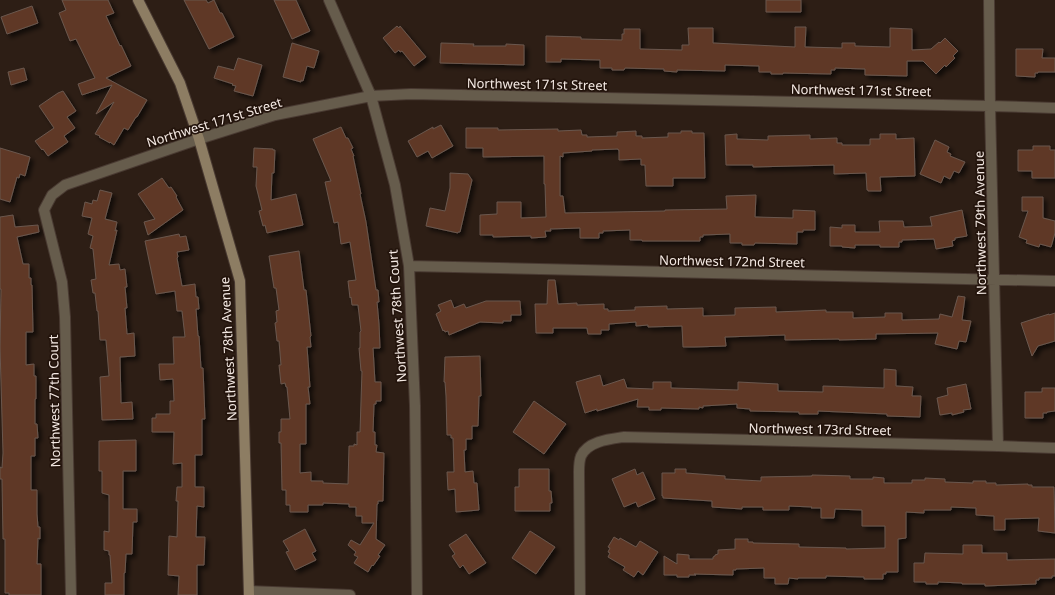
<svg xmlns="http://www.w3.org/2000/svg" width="1055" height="595" font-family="'Noto Sans',sans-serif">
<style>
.building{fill:#5f3925;stroke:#6a574e;filter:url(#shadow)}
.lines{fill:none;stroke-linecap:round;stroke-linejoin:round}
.street-casing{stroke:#493a32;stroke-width:12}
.secondary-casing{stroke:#493a32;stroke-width:12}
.street{stroke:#665c4c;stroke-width:10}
.secondary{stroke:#8d7d63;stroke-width:10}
.labels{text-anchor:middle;stroke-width:3.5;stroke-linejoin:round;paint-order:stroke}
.street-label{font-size:13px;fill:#f4e9e3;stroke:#23140c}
</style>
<defs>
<filter id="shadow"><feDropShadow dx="3.5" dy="3.5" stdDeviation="2" flood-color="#0009"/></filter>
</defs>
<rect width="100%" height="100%" fill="#2d1e15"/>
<path class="building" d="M62,0H108L114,13L106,16L120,46L121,45L131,66L106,78L147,100L137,117H136L128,130L124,128L114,145L110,142V143L99,137L100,136L95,134L114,102L96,114L112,85L82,95L78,84L95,78L76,39L70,41L59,13L66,10Z
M184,0H206L208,3L214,0L220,13H222L234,37L209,49Z
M274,0H296L310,31L292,39Z
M766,0H801V12H766Z
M32,6L38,23L7,34L1,17Z
M397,26L399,28L400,26L426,57L414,66L402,51L400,52L399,50L395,53L383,38Z
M795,27H806L805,47L842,48V43H855V46L890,47V28L912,29V50L931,49L939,42L940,43L945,38L958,51L953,56L955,58L946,67L945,65L936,74L923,61H907V76L865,75V69L835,68V70H831V74L783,73V74H771V72H759V66L725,65V71L677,70V72L664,71V69L625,68L624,70H612V68H600V60L561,59V62H546V36L581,37V39L622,40V34H624V29H640V49L682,50V45H689L688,28H713V43L795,47Z
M292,43L319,51L314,68L307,66L303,81L301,80V82L283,77Z
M441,43L474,44L473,46H506V44L524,45V65L440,63Z
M1016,49H1043L1042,58H1055V72H1038V73H1035V77L1016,76Z
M238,58L262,65L253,96L234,91L236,86L232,85L233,84L214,78L218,66L234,70Z
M24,68L27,80L11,85L8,72Z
M63,91L76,111L67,117L75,128L64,136L68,142L48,156L43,149L42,150L35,141L54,128L39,106L58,93Z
M441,125L453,146L432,158L428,151L417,157L408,141L433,127V129Z
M341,127L346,138H348L353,148L351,149L354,156H353L361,194H360L366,222L376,290H378L379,302H377L379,324L380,348H373L375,382H381V401H376V404H374L373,432H375V445H377L376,452L384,453L383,501H378V504H377L376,539L385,545L378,555L380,556L373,566L372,565L368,572L354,563L358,557L354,555L356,552L348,545L351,540L360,545L374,523H362V516H356V507H349V504L323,503V505H308V512H290V505H286V490H282L281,443H279V432H281V419H290L287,387H286L285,383L281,384L279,365H281L279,341H277L275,323L277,322L276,311L279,310L276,288H274L269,256L299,251L304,290H306L311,336L310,337L311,347H307L310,387H308L310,404H306V444H300V473L311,472V481H323V483L348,484L349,446H354V444L357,445V432H360L362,371H361L359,348H360V332L361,331L358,305H352L351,297L350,298L348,281L356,280L350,242L341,244L338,222L334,223L325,182L331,181L313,139Z
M466,128H498V130L558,129V131L581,130L582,135H587V137L617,136V132L636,131V136H642V138L668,137V133H681V131H692V133H704L705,178H673V186H646L645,165H641V159L619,160V150H618V149L592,150V151L563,153V157L560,156V196H563L565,213L665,211V210L727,209L726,196L756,195L755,217L793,218V210L815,211V230H803V232H797V244L755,243L754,245H742V243H730V234L703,235V237H700V241H642V240H630V230L603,231V233H599V238H580V228L550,229L551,231H545L546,237L531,238V236L493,237V235H480V215L497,214V202H521V218L546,217L545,184H544V156L483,157V148H466Z
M737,134V139L768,140V136L810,135V139L837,138V143H842V145H870V139H880V134H896V139L914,138L915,176L880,177L881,191H868V190H867L866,173L834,174V165L753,167V165H726L725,135Z
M935,140L949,147L947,152L951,154L950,156L965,162L959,173L954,171L950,179L944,176L941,183L920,174Z
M1033,146H1050V150H1055V178H1032V171H1018V150H1033Z
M0,148L30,157L25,176L20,174L19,178L17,177L10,202L0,199Z
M254,148L273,149V150H275L274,173H272L271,200L296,194L303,225L267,233L265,225L263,226L259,211L262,210L256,186L257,167H253Z
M450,173L468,174L472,180L460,232H458V233L426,226L430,208L445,211L450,188Z
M162,178L169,188L171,187L177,196L176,197L183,210L148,235L144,222L155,219L138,194Z
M100,190L112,193L105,219L117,222L115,231L117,230L109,265L119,264L120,270L125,269L127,287H125L127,308H125L127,334L134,333L135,356L120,357L121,403L132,402L133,419L102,420L100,377L109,376L106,340H100L98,311H97L95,293H93L91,280L96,279L93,249L90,248L93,236L88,234L92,218L82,216L85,202L92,204L93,200L97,201Z
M1022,197H1043V218L1055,221V233L1051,247L1040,244L1039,247L1026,243L1027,240L1019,237L1028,211H1022Z
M962,210L967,236L955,238V240L952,241L953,246L936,249L934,239L902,240V242H899V247H880V245H855V248L842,247V246H830V227L842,228V225H855V232H880L879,221H903L904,227L932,226L930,217Z
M13,215L15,227L38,225L39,232L17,237L23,264H29V278H31V285H32L33,332H26V365L34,364V376H36V399H35V424H37L38,438H35V456H31V490H37V514L38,527H40V539L38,538L37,564H41V595H9V593H5V539H3L2,479H0V467L2,468L3,453L0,347L1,289H0V217Z
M179,234L180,237L186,236L189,250L177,252L178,257L177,258L182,286L195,284L196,297H198L199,309H196L198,336H199L201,368H203L205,419H202V455H195V487H204V507L197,506L196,537H205L204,565H197V595H178L179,576L168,575L169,536L177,537L178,501H176L177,487H182V463L173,464L174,432H152V418H156V414H170V401H174L173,379L160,380L159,364H174L173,337H185L182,311H177L175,291L156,294L145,241Z
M548,280H555L558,304L577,303V305L604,304V309H608V311L635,310V307L667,306V309L703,308V316L735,315V308L776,307V312L826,310V312H853V318L885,317V313H902V320L939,319L940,314L952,317L958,296L965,297L962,320L971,321L966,342L959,341L957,349L935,344L938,333L876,334V339L839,340V339L785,340V335L725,337L726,346L695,347H683L682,326L648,327V325L636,326V322L609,324V330H601V334H588L587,328H553V333H536L535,304H547Z
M451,300L454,308L464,304L466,308L486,301H520L521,315H511V321H503V323L480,322L449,335L448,331L445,332L444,330L443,331L436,314L441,311L438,305Z
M1055,313V341L1038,346L1032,356L1021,323L1049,314V315Z
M480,356L481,396H479L478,426H472V439H466V450H464L465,472L473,471L474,483H477L479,510L456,512L455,489L448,490L447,472H454L453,438H451V435H447L446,396L445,382H444L445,357Z
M884,369L896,370V386L913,387L912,396H921L920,417L887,416V414L818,411V414H799V412L750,411V409L737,408V404L703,406V408L699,407V409L661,408V410H649V407H637L638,399L597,411V409L585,413L576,382L600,375L603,386L624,379L627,388L653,389V382H671V388L738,390V382L778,384V391L823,392V386L884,388Z
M966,384L971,409L963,410L964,412L952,415V413L940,415L937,398L948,395L947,388Z
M1042,388H1055V411L1047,412V413H1043V418H1025V392H1042Z
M534,401L566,424L544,454L513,432Z
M136,440V471H123V509H137V522H133L132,554H126L125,573H124V595H105V583H112L110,555H109V551L104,550V531L109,532V495L102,493V471H99V441Z
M519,469H549V491H551L552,503H550V511H515V487H519Z
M635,469L637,475L643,472L655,499L638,507L636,502L624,507L612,479Z
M675,469H686V473L725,476V479L761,481V477L812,476V475L850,476V479H873V477L884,478V483H912V480H925V478L945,479V482L973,483V481H986V483H996V485L1028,484V485H1032V487H1054L1055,533L1038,531L1039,518L1005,519V530H994V516L976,515V508L951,507V510H924V513L906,512V538L898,539V572H886V574H883V579H864V577L826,576V578H798V579L789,578L788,584H775V578H764V568L736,569V570H733V575L694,574L696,575H689V577H677V575H664V556L677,564V554L689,555V559H713V557L715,556V555L718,554V550L735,549V539H748V542H753V543L799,544V547L846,548V549L885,548V526H862V510L835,509L834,518H821V508H811L812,507L789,506V510H763V507H742V509L712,507V501L663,498V496H662V473H675Z
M305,529L316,551L312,553L316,560L295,570L286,552L289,551L283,541Z
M530,531L555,547L536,574L512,558Z
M466,534L486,563L469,574L463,565L460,568L452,556L455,554L449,545Z
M614,537L619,540L620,538L636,547L640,541L658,552L643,575L638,571L634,577L623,570L625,567L608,557L610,553L608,552L610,548L608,547Z
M963,545H982V553H1007V560L1055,559V576H1052V578H1039V580H1036V584L985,586V584H962V583L938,582V584H926V582H914V563H924L925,553L963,554Z"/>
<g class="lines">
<g class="street-casing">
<path id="street" d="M329,0L371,96L395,185L409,266L415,406L417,595
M989,0L990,106L998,446
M409,266L1055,281
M249,591L350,595
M71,595L65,317L62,282L44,210L52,195L65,185L199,139L275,115L371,96L411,94L990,106L1055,108
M580,595L579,472C579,467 579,461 581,456C588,441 610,439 624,437L998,446L1055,448"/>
</g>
<g class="secondary-casing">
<path id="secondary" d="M138,0L180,83L199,139L240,281L249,595"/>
</g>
<use href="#street" class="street"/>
<use href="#secondary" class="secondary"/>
</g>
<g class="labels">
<g class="street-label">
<text transform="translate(537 84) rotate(1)" y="5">Northwest 171st Street</text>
<text transform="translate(861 90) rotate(1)" y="5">Northwest 171st Street</text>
<text transform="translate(214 122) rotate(-17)" y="5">Northwest 171st Street</text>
<text transform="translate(980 223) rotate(-91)" y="5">Northwest 79th Avenue</text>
<text transform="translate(732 261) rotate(1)" y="5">Northwest 172nd Street</text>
<text transform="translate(397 316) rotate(-94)" y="5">Northwest 78th Court</text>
<text transform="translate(228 349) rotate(-93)" y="5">Northwest 78th Avenue</text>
<text transform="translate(54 401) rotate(-91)" y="5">Northwest 77th Court</text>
<text transform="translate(820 429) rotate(1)" y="5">Northwest 173rd Street</text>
</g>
</g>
</svg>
